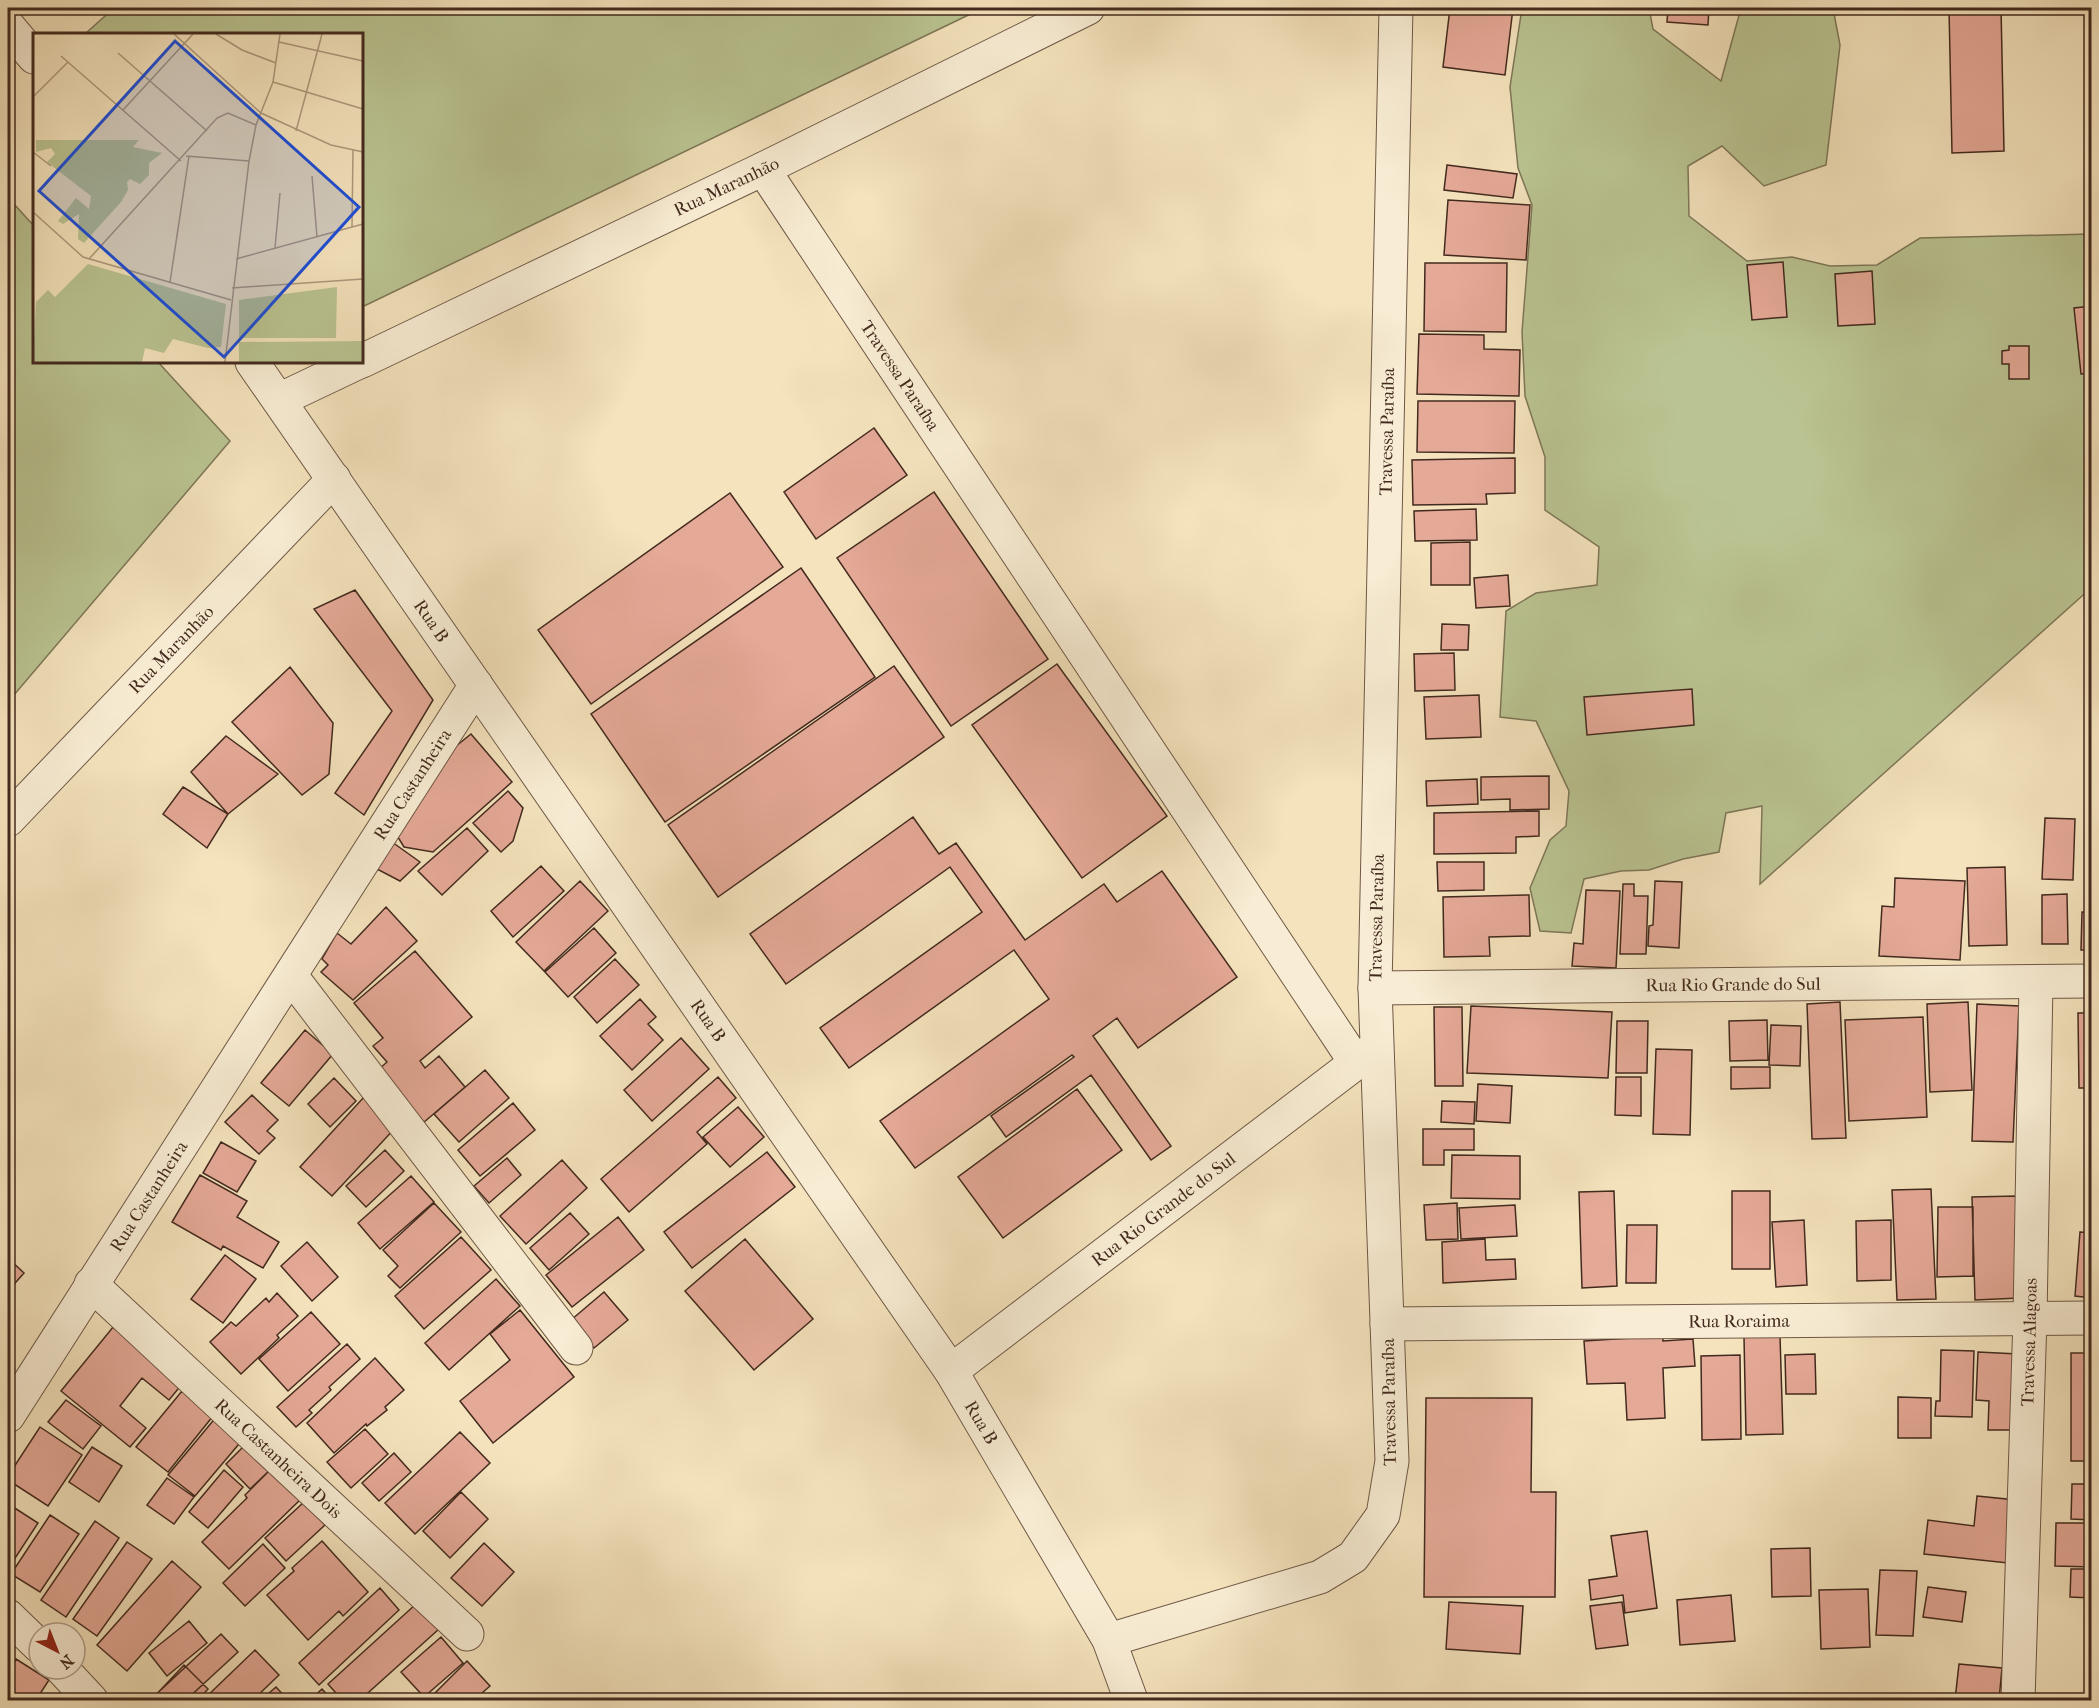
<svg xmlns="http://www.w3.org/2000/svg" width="2099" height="1708" font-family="'IM FELL French Canon',serif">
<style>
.green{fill:#bac492;stroke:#7e7758;stroke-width:1.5}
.building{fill:#e5a997;stroke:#432a1e;stroke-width:1.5}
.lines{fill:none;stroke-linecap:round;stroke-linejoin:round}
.minor-casing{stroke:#6f5846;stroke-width:35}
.minor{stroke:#f8edd4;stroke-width:33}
.labels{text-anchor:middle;stroke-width:5;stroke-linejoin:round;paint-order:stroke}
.street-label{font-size:18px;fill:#432a1e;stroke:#f8edd4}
.inset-road{fill:none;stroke:#ad997d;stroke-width:1.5}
.view{fill:#1d4ed8;fill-opacity:0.15;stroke:#1d4ed8;stroke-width:3}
.inset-edge{fill:none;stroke:#432a1e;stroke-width:3}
</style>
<rect width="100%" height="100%" fill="#f4e3bd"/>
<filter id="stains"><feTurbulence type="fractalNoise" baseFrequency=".00333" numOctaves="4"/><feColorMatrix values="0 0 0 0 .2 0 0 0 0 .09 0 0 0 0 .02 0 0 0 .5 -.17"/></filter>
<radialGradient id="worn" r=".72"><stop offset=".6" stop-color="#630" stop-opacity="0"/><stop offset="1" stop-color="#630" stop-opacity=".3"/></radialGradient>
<path class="green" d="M114,8H983L362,307V34H85Z
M1522,8H1649L1653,29L1721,81L1741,8H1833L1840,45L1826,165L1764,186L1722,146L1688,166L1689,216L1747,261L1792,257L1830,266L1877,265L1920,238L2091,234V588L1760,884L1762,806L1726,813L1719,852L1683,859L1649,870L1621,871L1584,879L1571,933L1540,931L1530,888L1550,840L1566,826L1569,791L1536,721L1500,717L1506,611L1536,593L1597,585L1599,547L1545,510V457L1525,396L1522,332L1532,205L1518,168L1510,87Z
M14,204L34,226V362H158L230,441L8,702V211Z"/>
<path class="building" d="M1450,8H1513L1505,75L1443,67Z
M1668,8H1709L1708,25L1667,22Z
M1949,8H2001L2004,151L1952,153Z
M1447,165L1517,174L1513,198L1444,190Z
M1448,200L1530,205L1526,260L1444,255Z
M1783,262L1787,317L1752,320L1747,265Z
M1425,263H1507L1506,332L1424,331Z
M1872,271L1875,324L1838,326L1835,274Z
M2092,306V373L2081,374L2074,308Z
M1419,334L1484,335V349L1520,350L1519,396L1417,394Z
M2009,346H2029V379H2009V364H2002V351L2009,350Z
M1418,401H1515L1514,453L1417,452Z
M874,428L907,475L816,539L784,492Z
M1515,458V493L1486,494L1487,504L1413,505L1412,460Z
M934,492L1048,659L951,726L837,558Z
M730,493L783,567L591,704L538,630Z
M1476,509L1477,540L1415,541L1414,511Z
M1470,542V585H1431V543Z
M801,568L875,677L665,822L591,714Z
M1508,575L1510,606L1476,608L1474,578Z
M355,590L433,700L364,815L335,793L392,711L314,609Z
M1442,624L1469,625L1468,650H1441Z
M1454,653L1455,690L1415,691L1414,654Z
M1057,664L1167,816L1082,878L972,725Z
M894,666L944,737L718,897L668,825Z
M290,667L333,723L329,774L302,795L232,722Z
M1692,689L1694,725L1587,735L1584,697Z
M1479,695L1481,737L1426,739L1424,697Z
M471,734L512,782L433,852L404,847L396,834L445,755Z
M226,736L278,774L228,814L191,772Z
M1549,776V809L1510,810V799L1481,800V777Z
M1477,779L1478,804L1427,806L1426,781Z
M183,787L228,814L207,848L163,814Z
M508,791L523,808L513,841L501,852L473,823Z
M1539,811V836L1516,837V853L1434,854V813Z
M913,817L939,854L956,843L1025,940L1104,884L1117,902L1162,871L1237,977L1138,1048L1117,1018L1093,1036L1171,1146L1151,1160L1091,1075L1006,1137L991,1116L1074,1057L1072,1055L915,1168L880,1121L1049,999L1014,950L849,1068L820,1028L982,912L950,867L786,984L750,934Z
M2045,818L2075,819L2073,880L2042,879Z
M467,828L488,851L442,895L418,871Z
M392,842L420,862L400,881L375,868Z
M1437,862H1484V890L1438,891Z
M541,866L564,891L513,937L491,911Z
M2005,867L2007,945L1969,946L1967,868Z
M1895,878L1965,881L1960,960L1879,956L1882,906L1894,907Z
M580,881L608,911L544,971L516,942Z
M1655,881L1682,882L1679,948L1648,946L1649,926L1653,925Z
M1623,884H1634V896H1648L1646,954H1620Z
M1586,890L1620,891L1616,968L1572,966L1574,943L1583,944Z
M2067,894L2068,944H2042V895Z
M1529,895L1530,936L1489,937L1490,956L1444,957L1443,897Z
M386,907L417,941L353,1000L321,972L328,965L322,959L337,933L351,944Z
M2082,912L2092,913V950H2081Z
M594,928L616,953L568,997L545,972Z
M415,951L472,1017L420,1061L425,1068L439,1056L465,1087L423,1123L378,1070L387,1062L373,1046L383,1038L354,1003Z
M615,959L639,985L597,1023L574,997Z
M640,999L656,1017L648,1024L663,1040L632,1070L600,1036Z
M1840,1002L1846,1138L1812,1139L1807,1004Z
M1968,1002L1972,1090L1930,1092L1927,1004Z
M1977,1004L2019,1006L2013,1142L1972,1141Z
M1471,1006L1612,1012L1608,1078L1467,1073Z
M1434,1007H1462L1463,1086H1435Z
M2078,1013H2092V1088H2079Z
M1923,1017L1927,1117L1849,1121L1845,1020Z
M1767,1020L1768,1060L1730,1061L1729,1021Z
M1617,1021H1648L1647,1073H1616Z
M1771,1025L1801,1026L1800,1066L1769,1065Z
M305,1030L333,1054L289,1106L261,1083Z
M681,1038L709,1069L652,1121L624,1090Z
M1656,1049L1692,1050L1690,1135L1653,1134Z
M1731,1067H1770V1088L1731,1089Z
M485,1070L509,1098L459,1142L434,1114Z
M718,1077L736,1098L697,1132L707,1144L629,1212L601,1179Z
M1616,1077H1641V1116L1615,1115Z
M334,1078L356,1101L330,1127L308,1104Z
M1478,1084L1512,1086L1510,1123L1476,1121Z
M1077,1089L1122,1150L1003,1238L958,1177Z
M252,1095L278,1120L267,1131L275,1138L259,1154L225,1122Z
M364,1097L396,1127L332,1196L300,1167Z
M1442,1101L1475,1102L1474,1124L1441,1122Z
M513,1103L535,1130L480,1176L458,1150Z
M738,1107L764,1137L730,1167L703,1137Z
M1423,1129H1474V1150H1444V1165H1423Z
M221,1142L256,1161L237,1192L203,1173Z
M385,1150L404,1171L366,1207L346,1186Z
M767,1152L795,1187L692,1268L664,1232Z
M1452,1155L1520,1156V1199L1451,1198Z
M507,1158L521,1175L489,1203L474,1186Z
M562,1160L587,1188L526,1244L500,1216Z
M200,1175L247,1201L237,1217L279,1242L263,1268L223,1246L221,1250L172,1222Z
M411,1176L434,1202L380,1249L358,1223Z
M1931,1189L1936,1299L1897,1300L1892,1190Z
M1614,1191L1617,1286L1582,1288L1579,1192Z
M1732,1191H1770V1269H1732Z
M2017,1196L2019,1298L1975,1300L1972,1197Z
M434,1203L461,1232L400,1288L388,1276L398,1266L383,1250Z
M1457,1203L1458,1239L1426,1240L1424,1205Z
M1515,1205L1517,1236L1461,1239L1459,1208Z
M1938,1207H1973V1276L1937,1277Z
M570,1213L589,1234L549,1270L530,1248Z
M618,1217L644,1250L572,1307L546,1275Z
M1804,1220L1807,1285L1776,1287L1772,1222Z
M1891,1220V1280L1857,1281L1856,1221Z
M1627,1225H1657L1656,1283H1626Z
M2080,1232L2092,1233V1298L2075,1296Z
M461,1237L491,1270L424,1329L395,1296Z
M745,1239L813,1319L754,1370L685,1291Z
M1485,1239L1486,1260L1515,1259L1516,1279L1443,1283L1442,1242Z
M307,1242L338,1277L312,1301L281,1266Z
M225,1255L256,1279L223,1323L191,1299Z
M8,1258L24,1273L8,1291Z
M496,1279L520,1306L449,1370L425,1343Z
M604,1292L628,1320L594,1348L571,1320Z
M277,1293L298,1316L277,1335L279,1338L241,1374L210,1342L231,1322L236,1326L266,1298L269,1302Z
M520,1310L574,1377L493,1443L460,1401L510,1360L490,1334Z
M311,1312L340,1344L288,1391L259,1359Z
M118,1321L187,1378L169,1400L142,1378L120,1406L146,1428L130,1447L61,1391Z
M1663,1336V1341L1693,1339L1695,1366L1663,1368L1665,1418L1627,1420L1625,1383L1587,1384L1584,1341Z
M1780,1336L1783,1434L1746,1435L1744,1337Z
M347,1344L360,1359L329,1387L331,1390L309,1410L312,1413L296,1427L277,1407Z
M1941,1350L1974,1351L1972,1417L1935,1416L1936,1401H1940Z
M1978,1352L2018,1354L2015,1430H1988L1989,1401L1976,1400Z
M2071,1353H2092V1461H2071Z
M1815,1354L1816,1394H1786L1785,1355Z
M1740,1355L1741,1439L1702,1440L1701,1356Z
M375,1358L404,1390L385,1407L387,1410L367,1426L366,1424L334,1453L307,1423Z
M182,1391L213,1416L168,1472L136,1447Z
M1898,1397L1931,1398V1438H1898Z
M1426,1398H1532L1531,1492H1556L1555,1597H1424Z
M66,1400L101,1426L83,1449L48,1422Z
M217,1416L244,1438L195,1496L168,1475Z
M40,1427L82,1455L48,1506L8,1480V1476Z
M365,1429L388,1454L351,1488L327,1462Z
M460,1432L490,1463L415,1534L385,1503Z
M248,1442L273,1467L250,1489L226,1464Z
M92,1447L122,1466L99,1502L69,1482Z
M394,1453L411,1472L379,1501L362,1483Z
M273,1467L303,1497L229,1569L202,1542L247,1498L245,1495Z
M224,1470L243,1487L208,1528L189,1512Z
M167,1478L194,1497L174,1524L147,1505Z
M2072,1484H2092V1520L2071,1519Z
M461,1492L488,1519L450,1558L423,1531Z
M1977,1496L2016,1500L2008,1563L1924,1554L1928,1520L1974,1526Z
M304,1502L325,1525L286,1561L265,1538Z
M10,1505L38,1523L8,1569V1509Z
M50,1515L79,1534L40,1592L11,1574Z
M95,1521L119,1538L66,1617L41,1600Z
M2056,1523H2092V1567L2055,1566Z
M1647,1531L1657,1608L1625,1613L1623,1595L1591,1600L1589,1580L1617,1576L1611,1536Z
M322,1541L368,1592L343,1616L339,1611L308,1640L267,1595L294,1571L292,1568Z
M127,1542L152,1559L97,1636L73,1619Z
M484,1543L514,1572L482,1606L451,1578Z
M263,1544L285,1568L245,1606L223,1583Z
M1810,1548L1811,1596L1772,1597L1771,1549Z
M172,1561L201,1587L127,1671L97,1645Z
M2071,1569H2092V1598L2070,1597Z
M1880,1570L1917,1571L1913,1636L1876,1635Z
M1928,1587L1966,1592L1962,1622L1923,1617Z
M380,1588L399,1610L319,1685L299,1663Z
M1868,1589L1870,1647L1821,1649L1819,1590Z
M1731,1595L1735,1641L1680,1645L1677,1600Z
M1449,1602L1523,1606L1520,1654L1446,1649Z
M1622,1602L1628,1645L1596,1649L1590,1606Z
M416,1604L439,1629L360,1700H342L328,1684Z
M189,1621L207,1643L167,1676L149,1653Z
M221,1634L238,1652L186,1700H150Z
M441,1637L463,1663L424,1697L401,1672Z
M255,1650L279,1675L253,1700H203Z
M16,1659L49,1680L36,1700H8V1672Z
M467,1661L490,1686L474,1700H440L434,1694Z
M1959,1664L2002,1668L1999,1700H1955Z
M184,1665L208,1689L198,1700H151Z
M276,1687L288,1700H261Z
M322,1689L332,1700H310Z"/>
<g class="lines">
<g class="minor-casing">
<g id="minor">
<path d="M8,26L34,57"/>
<path id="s1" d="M763,169L1356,1063"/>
<path id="s2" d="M362,361L763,169L1088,8"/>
<path id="s3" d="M252,362L951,1371L1109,1640L1131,1700"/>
<path d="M279,400L359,362"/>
<path id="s4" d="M8,820L334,479"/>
<path d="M291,976L576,1348"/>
<path id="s5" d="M1375,988L2092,981"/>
<path id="s6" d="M91,1284L467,1634"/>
<path id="s7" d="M1387,1324L2092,1318"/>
<path id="s8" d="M951,1371L1374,1049"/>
<path id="s9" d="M8,1416L476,685"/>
<path d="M8,1616L39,1646"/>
<path id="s10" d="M1109,1640L1320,1577L1353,1557L1383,1515L1392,1461L1375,988L1396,8"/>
<path d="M62,1669L91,1700"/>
<path id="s11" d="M2018,1700L2030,1318L2036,982"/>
</g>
</g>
<use href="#minor" class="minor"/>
</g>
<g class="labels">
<g class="street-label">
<text dy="6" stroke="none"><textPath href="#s2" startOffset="404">Rua Maranhão</textPath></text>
<text dy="6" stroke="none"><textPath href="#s1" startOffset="248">Travessa Paraíba</textPath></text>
<text dy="6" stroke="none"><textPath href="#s10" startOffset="1395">Travessa Paraíba</textPath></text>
<text dy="6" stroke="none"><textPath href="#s3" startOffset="315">Rua B</textPath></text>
<text dy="6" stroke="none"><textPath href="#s4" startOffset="236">Rua Maranhão</textPath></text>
<text dy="6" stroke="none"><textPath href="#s9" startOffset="750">Rua Castanheira</textPath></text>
<text dy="6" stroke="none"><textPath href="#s10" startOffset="909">Travessa Paraíba</textPath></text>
<text dy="6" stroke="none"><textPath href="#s5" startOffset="358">Rua Rio Grande do Sul</textPath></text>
<text dy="6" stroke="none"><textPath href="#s3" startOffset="801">Rua B</textPath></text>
<text dy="6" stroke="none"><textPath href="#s9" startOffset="261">Rua Castanheira</textPath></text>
<text dy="6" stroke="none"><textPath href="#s8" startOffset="267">Rua Rio Grande do Sul</textPath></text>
<text dy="6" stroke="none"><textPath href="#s7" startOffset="352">Rua Roraima</textPath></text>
<text dy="6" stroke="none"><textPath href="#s11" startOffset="358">Travessa Alagoas</textPath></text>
<text transform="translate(1389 1402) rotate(-91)" y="6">Travessa Paraíba</text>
<text dy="6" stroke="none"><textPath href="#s3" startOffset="1287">Rua B</textPath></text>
<text dy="6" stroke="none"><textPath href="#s6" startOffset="256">Rua Castanheira Dois</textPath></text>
</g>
</g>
<g transform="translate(33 33)">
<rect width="330" height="330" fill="#f4e3bd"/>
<path d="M3,107H106L100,114L129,120L116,130V142L107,151L97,146L94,149L95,157L88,169L51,210L45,206L46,181L30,191L25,188L43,165L56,176L58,163L14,129L22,121L18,115L3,119ZM55,231L193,271L188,314L175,315L140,306L131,320L112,315L109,329H0L3,269L15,257L22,264ZM304,254L303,305H206V267ZM330,308V329H206V309Z" fill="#bac492"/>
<path class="inset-road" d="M141,1L228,80L298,112L330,119M183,1L209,17L243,30M246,9L330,28M85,20L174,98M28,23L148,128M240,49L330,76M0,64L35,29M90,77L160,1M263,98L289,1M0,119L18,133M153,123L216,128M279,143L284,204M0,179L50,224L198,267M319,194L320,117M242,215L247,160M56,226L184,85L195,80L223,92M203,226L330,191M137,249L156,123M199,255L330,246M192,329L216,128L223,92L240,49L247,1"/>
<path class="view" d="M142,8L326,174L191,324L6,158Z"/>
<rect width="330" height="330" class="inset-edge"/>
</g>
<rect width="2099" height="1708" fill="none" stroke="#f4e3bd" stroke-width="30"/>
<rect x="9" y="9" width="2081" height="1690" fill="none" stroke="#432a1e" stroke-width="3"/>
<rect x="15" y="15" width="2069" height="1678" fill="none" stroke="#432a1e" stroke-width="1.5"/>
<g transform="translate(57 1651) rotate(138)"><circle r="28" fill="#f8edd4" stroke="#b09f8b" stroke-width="1.5"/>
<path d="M0-4.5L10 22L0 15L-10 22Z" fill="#8f2418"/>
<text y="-9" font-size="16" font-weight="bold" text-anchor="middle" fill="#432a1e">N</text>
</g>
<rect width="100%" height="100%" filter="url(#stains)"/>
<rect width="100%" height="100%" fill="url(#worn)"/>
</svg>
